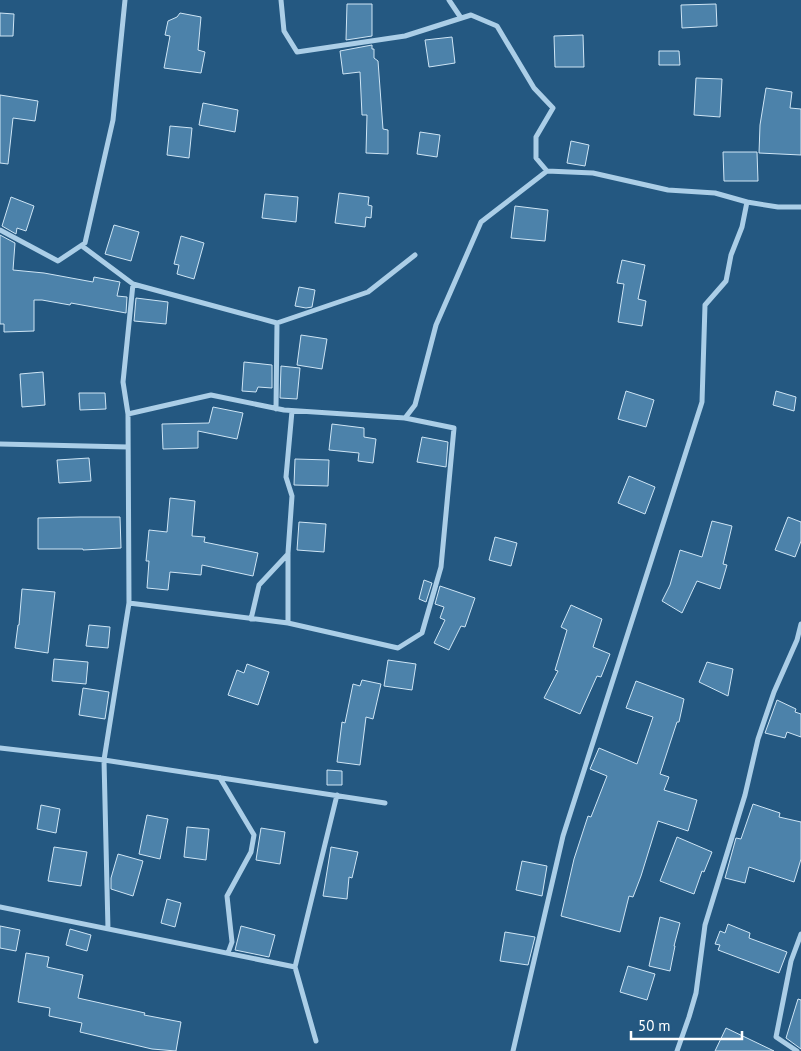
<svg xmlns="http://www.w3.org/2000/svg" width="801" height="1051" font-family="'PT Sans',sans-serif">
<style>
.building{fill:#4c82aa;stroke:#cee5f5}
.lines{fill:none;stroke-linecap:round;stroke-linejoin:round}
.street{stroke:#abcee7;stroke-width:5}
</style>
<rect width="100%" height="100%" fill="#245881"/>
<path class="building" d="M347,4H372V36L346,40Z
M716,4L717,26L682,28L681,5Z
M0,13L14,14L13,36H0Z
M180,13L201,17L198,50L205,52L201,73L164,68L170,36L165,35L168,21L177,17Z
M583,35L584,67H555L554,36Z
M452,37L455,63L429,67L425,40Z
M372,45V49H374V58L378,61L383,129L388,130V154L366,153L367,115H362L360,72L343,74L340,51Z
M659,51H679L680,65H659Z
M696,78L722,79L720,117L694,115Z
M766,88L792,92L790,108L801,109V155L759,153L760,125Z
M0,95L38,101L35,121L13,118L8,164L0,163Z
M203,103L238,110L235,132L199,125Z
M170,126L192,128L189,158L167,155Z
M420,132L440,135L437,157L417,154Z
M571,141L589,145L585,166L567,163Z
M723,152H757L758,181H724Z
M339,193L369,197L368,205L372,206L371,218L366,217L365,227L335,223Z
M265,194L298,197L296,222L262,218Z
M11,197L34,206L26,231L17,228L16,234L2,226Z
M515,206L548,210L545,241L511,238Z
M114,225L139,232L131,261L105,254Z
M0,235L15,243L13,270L44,273L93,282L94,277L120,282L117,296L127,297L126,313L71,303L70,305L42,300H34V331L4,332V324H0Z
M181,236L204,243L194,279L177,274L179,265L174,264Z
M622,260L645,265L638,299L646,301L642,326L618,322L624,284L617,283Z
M299,287L315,290L312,307L306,308L295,306Z
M136,298L168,302L166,324L134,321Z
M301,335L327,339L322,369L297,365Z
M244,362L272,365V388L258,387L256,392L242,391Z
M281,366L300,368L297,399L280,398Z
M43,372L45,405L22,407L20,374Z
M626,391L654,400L646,427L618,419Z
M776,391L796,397L794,411L773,405Z
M79,393H105L106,409L80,410Z
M213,407L243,413L237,439L198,431V448L163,449L162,424L209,423Z
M332,424L364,428V437L376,439L373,463L358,461L359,453L329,450Z
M422,437L448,442L446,467L417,462Z
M89,458L91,481L59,483L57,460Z
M295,459L329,460L328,486L294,485Z
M629,476L655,487L645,514L618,503Z
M170,498L195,501L192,536L205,537L204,542L258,553L253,576L202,565L201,575L170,572L168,590L147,588L149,561H146L149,530L167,532Z
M80,517H120L121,548L83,550V549H38V518Z
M788,517L801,522V541L795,557L775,550Z
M712,521L732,526L723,564L727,565L720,589L697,581L682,613L662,601L670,585L680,550L702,557Z
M299,522L326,524L324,552L297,550Z
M495,537L517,543L511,566L489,560Z
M424,580L432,583L426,602L419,599Z
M440,586L475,598L465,627L461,626L449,650L434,643L445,620L440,618L444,607L435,604Z
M22,589L55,592L48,653L15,648L18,625H19Z
M571,605L602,619L593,647L610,654L601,677L597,676L580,714L544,698L558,671L555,670L567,630L561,627Z
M89,625L110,627L108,648L86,646Z
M54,659L88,662L86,684L52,681Z
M388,660L416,664L412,690L384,686Z
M707,662L733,669L728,696L699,682Z
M247,664L269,672L258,705L228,695L237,670L244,673Z
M362,680L381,684L373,719L366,717L360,765L337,762L342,722L345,723L353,684L360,686Z
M636,681L684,699L679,722H677L660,774L669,777L664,790L697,800L688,831L658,821L641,876L633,897L629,896L620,932L561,916L574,859L588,816L591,817L607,776L590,769L599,748L637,764L653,717L626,708Z
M83,688L109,692L105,719L79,715Z
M777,700L796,709L795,712L801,714V737L787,732L785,738L765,733Z
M327,770L342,771V785H327Z
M753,804L780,813L779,817L801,822V859L794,882L749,867L745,883L725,878L736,838L741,839Z
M41,805L60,809L56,833L37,829Z
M147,815L168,819L160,859L139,854Z
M187,827L209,829L206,860L184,857Z
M261,828L285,832L280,864L256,860Z
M677,837L712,852L704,872L702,871L694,894L660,881Z
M54,847L87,852L81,886L48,881Z
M331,847L358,852L352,878L349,877L347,899L323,896Z
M118,854L143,861L133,896L111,889V878Z
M522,861L547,866L542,896L516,890Z
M167,899L181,903L175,927L161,923Z
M660,917L680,923L674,946H675L670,971L649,966Z
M728,924L750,933L749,938L787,952L779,973L718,950L720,945L715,944L720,931L725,933Z
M0,926L20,930L16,951L0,948Z
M241,926L275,935L269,957L235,950Z
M70,929L91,935L87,951L66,945Z
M505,932L535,937L528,965L500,961Z
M26,953L49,957L47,967L83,975L78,998L145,1013L144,1015L181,1022L176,1051L152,1049L80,1032L82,1023L49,1016L50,1008L18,1002Z
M628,966L655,974L647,1000L620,992Z
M798,999L801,1000V1049L786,1038Z
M726,1028L774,1051H715Z"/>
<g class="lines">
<path class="street" d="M281,0L284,31L297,52L405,36L471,15L497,26L534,88L553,108L536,137V158L547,171
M449,0L461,18
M747,202L778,207H801
M0,230L58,261L85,243L113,120L125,0
M82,246L133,284L277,323L368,292L415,255
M276,409L277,323
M128,414L211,395L284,410L405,418L454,428L441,567L422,633L398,648L288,623L129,603
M405,418L415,405L436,325L481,222L547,171L593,173L668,190L715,193L747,202L742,227L731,255L726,281L705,305L702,402L563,836L513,1051
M0,444L128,447
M251,619L259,585L288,554
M288,623V553L292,496L286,477L292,411
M0,748L104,760L385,803
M220,778L254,835L251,852L227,896L232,942L228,953
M0,907L295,967
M108,929L104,760L129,603L128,414L123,382L133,284
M316,1041L295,967L337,795
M677,1051L689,1017L696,993L705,925L745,795L758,739L774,692L797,640L801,624
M797,1051L776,1037L791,961L801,934"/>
</g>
<path d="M631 1031v8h111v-8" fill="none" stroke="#ffffff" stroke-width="2.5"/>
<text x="638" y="1031" font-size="15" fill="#ffffff" stroke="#245881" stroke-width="4" paint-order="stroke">50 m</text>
</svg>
